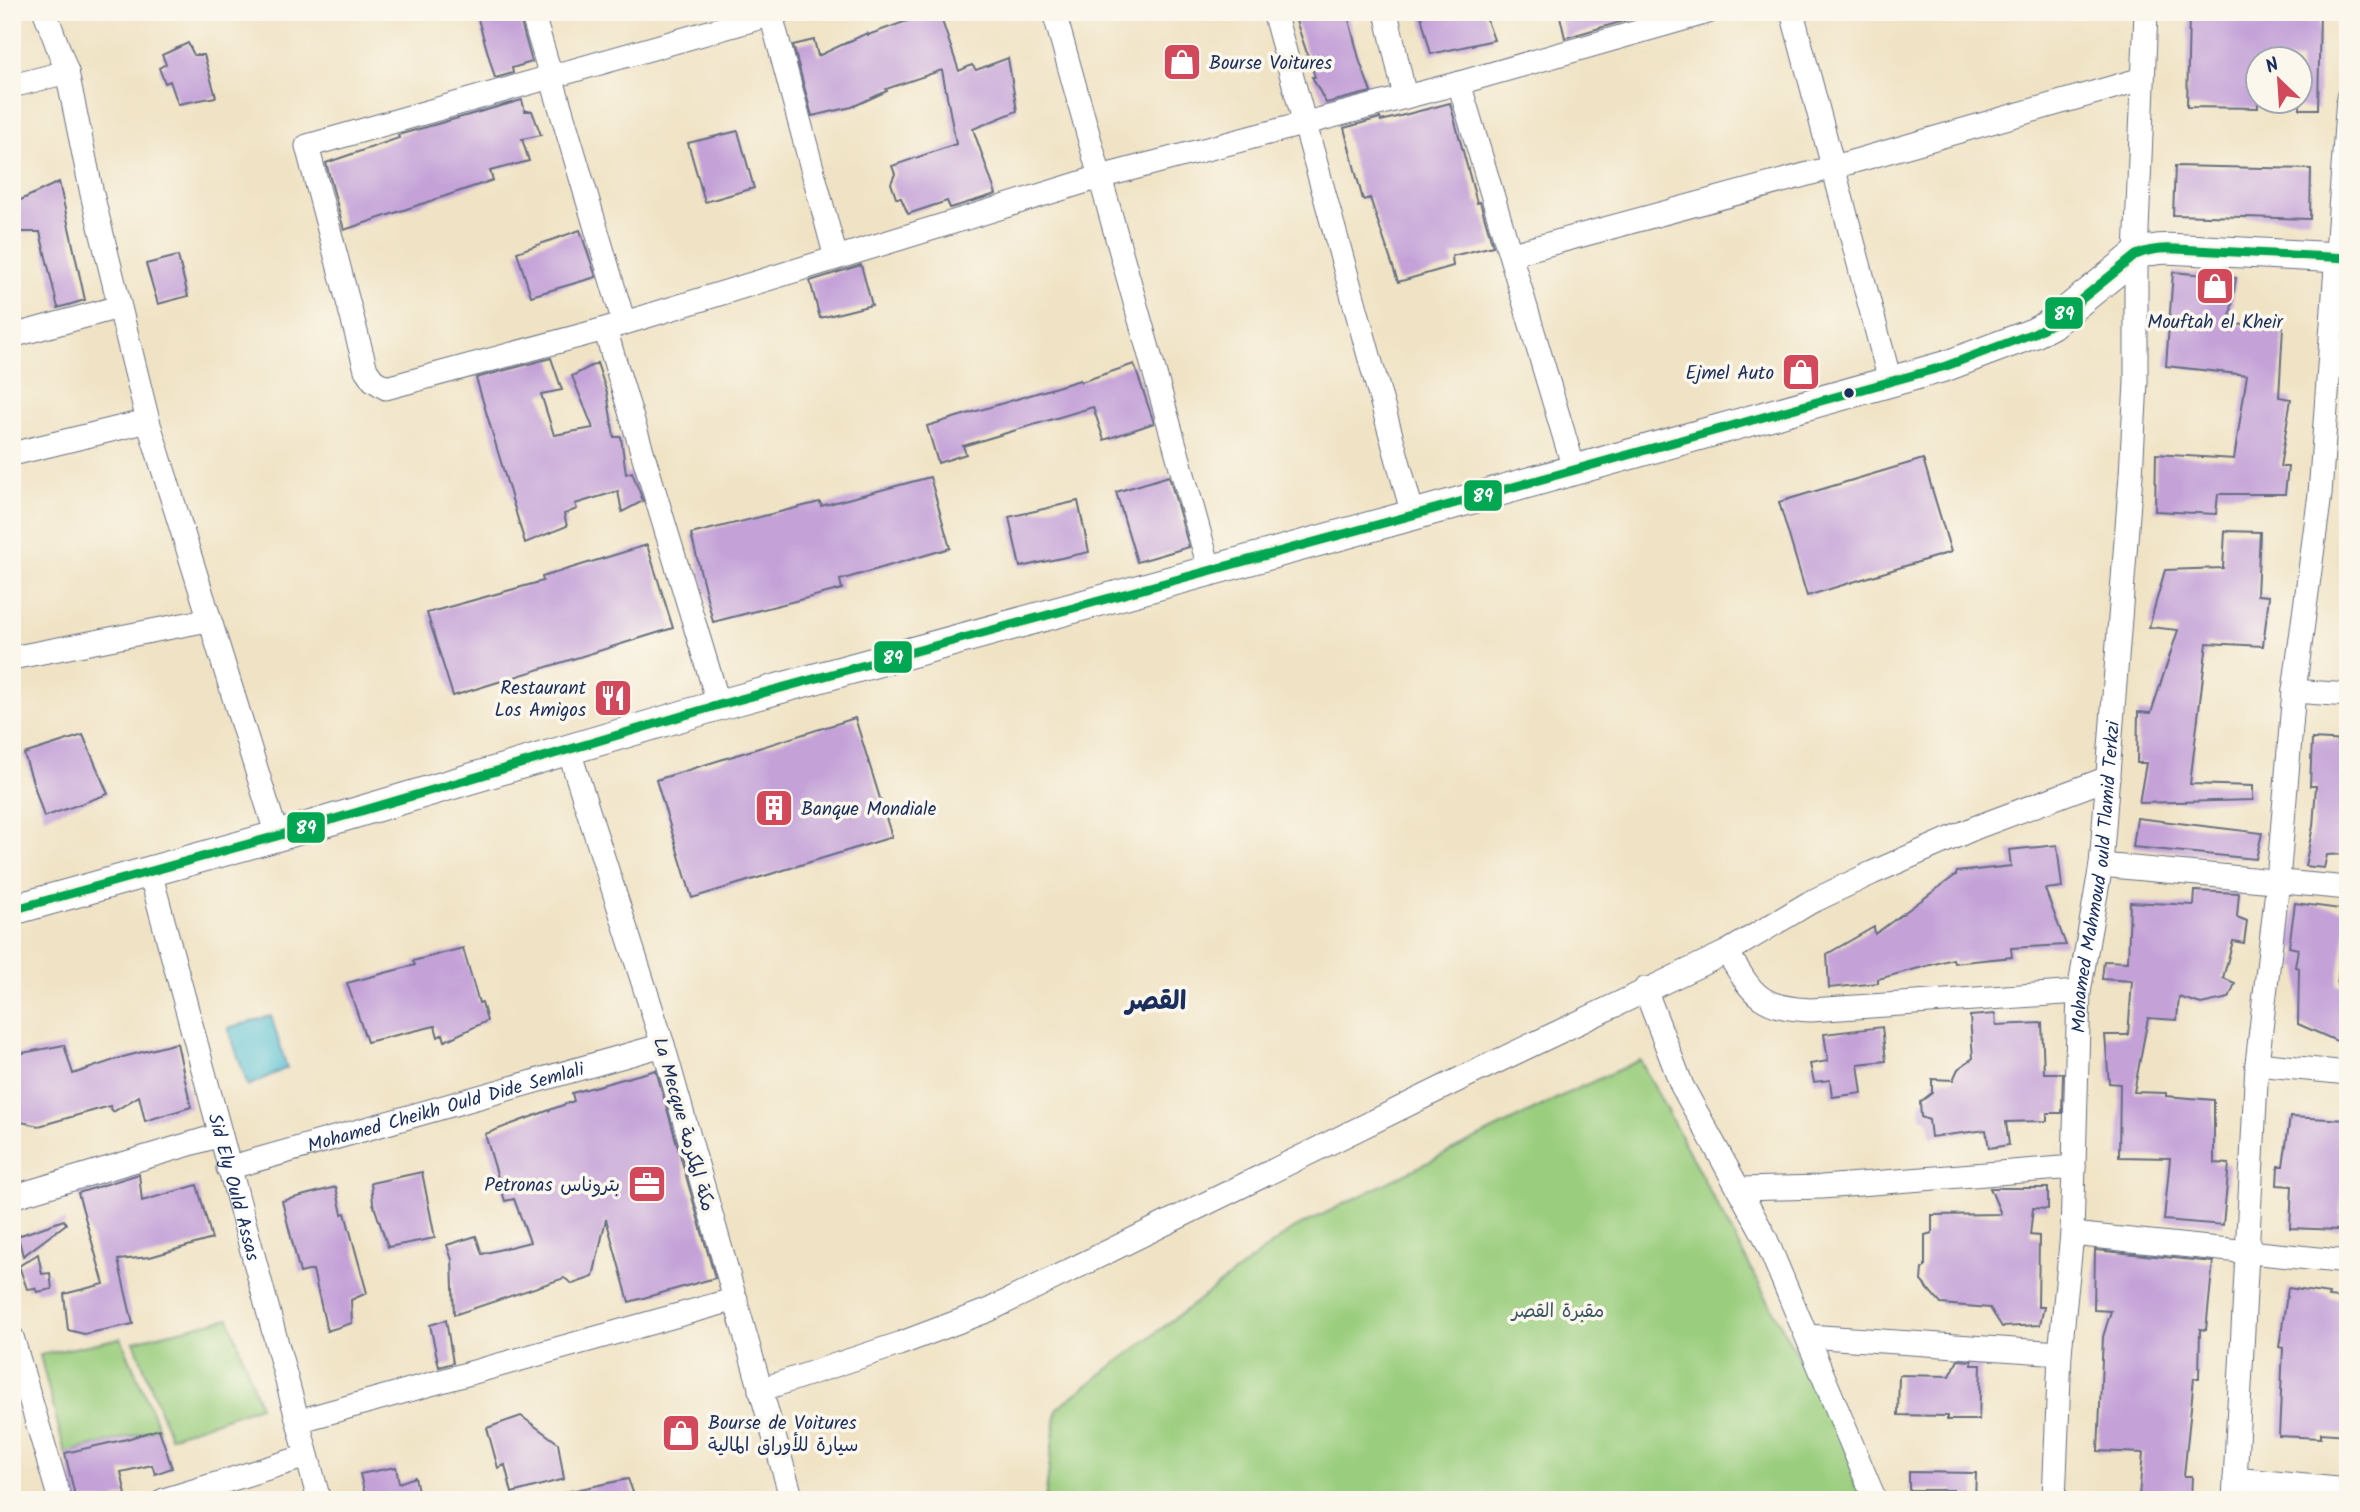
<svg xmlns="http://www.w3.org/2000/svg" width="2360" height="1512" font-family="Kalam,'Playpen Sans Arabic',sans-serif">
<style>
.green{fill:#9acd7d;stroke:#5a7e6e;stroke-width:2}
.water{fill:#56c0d2;stroke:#387898;stroke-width:2}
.building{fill:#c4a2d8}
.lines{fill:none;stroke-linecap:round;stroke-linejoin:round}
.minor-casing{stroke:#666e82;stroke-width:25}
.major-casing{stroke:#666e82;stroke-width:32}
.minor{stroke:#fff;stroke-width:23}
.major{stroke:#fff;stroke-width:30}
.bus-1-casing{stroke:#fbf7ec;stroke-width:14}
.bus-1{stroke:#00a651;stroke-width:9}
.bus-dot{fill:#1b2f5e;stroke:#fbf7ec;stroke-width:2.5}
.labels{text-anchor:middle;stroke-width:7;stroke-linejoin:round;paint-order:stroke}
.poi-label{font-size:19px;fill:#1b2f5e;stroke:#fbf7ec;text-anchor:start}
.street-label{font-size:19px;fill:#1b2f5e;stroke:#fbf7ec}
.park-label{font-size:19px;fill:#3b5666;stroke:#fbf7ec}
.district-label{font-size:26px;font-weight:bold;fill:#1b2f5e;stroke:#fbf7ec}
.line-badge{stroke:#fbf7ec;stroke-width:2.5}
.badge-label{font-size:19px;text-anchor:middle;font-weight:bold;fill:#fff}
</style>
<rect width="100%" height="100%" fill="#fbf7ec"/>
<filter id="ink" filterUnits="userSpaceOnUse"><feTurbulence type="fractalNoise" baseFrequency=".0143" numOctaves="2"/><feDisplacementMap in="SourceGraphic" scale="14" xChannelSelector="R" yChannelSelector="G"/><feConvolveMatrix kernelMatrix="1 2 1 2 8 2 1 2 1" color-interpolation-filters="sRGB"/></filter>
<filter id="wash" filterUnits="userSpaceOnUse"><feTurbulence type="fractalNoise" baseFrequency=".00686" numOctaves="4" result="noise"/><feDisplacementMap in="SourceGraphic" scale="28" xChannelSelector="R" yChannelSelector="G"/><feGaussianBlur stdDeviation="1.57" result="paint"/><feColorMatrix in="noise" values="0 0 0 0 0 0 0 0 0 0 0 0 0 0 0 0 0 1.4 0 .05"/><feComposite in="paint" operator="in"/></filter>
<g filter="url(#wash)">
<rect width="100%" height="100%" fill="#f0e3c5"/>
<path class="green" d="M1640,1060L1849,1453L1863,1500H1045L1057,1408L1291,1230L1570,1092Z
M229,1318L260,1406L170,1437L134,1341Z
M121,1338L159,1429L65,1453L40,1355Z"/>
<path class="water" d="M271,1016L287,1068L248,1086L228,1028Z"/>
<g id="blocks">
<path class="building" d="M476,12H518L532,62L512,68L513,73L495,78Z
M932,12H939L959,71L972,65L976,70L1008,58L1017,111L973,129L996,194L950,208L947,201L908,214L901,198H896L891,183L895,174L892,166L956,144L942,70L886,89L887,91L852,107L812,116L793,45L814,40L818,56L867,33L868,35Z
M1293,12H1347L1360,62L1371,92L1326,103L1312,77H1315Z
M1420,12H1484L1494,40L1431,54Z
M1559,12H1655L1565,38Z
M2189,12H2320L2318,109H2300V60H2258V108L2187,107Z
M188,43L194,55H204L216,97L178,104L170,81L165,83L159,68L166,64L162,55Z
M522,100L525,111H532L541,135L522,139L529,161L490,171L493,180L344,230L326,163L399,138L398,135Z
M1450,103L1477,203L1480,202L1493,246L1452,256L1453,266L1398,282L1370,198L1363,200L1344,128L1380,118L1381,121Z
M738,131L754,188L705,202L688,143Z
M2175,166L2311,169L2310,219L2173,215Z
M59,182L85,300L58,308L40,232H12V204Z
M580,230L596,277L531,296L517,252Z
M178,256L188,296L158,304L146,264Z
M861,265L872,305L820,318L810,281Z
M2173,272L2236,278L2229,324L2283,327L2279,397L2291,399L2280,467H2288L2285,494H2218L2216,514L2155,511L2156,454L2234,459L2247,375L2166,366Z
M551,358L562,390L541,394L554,435L593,428L572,376L597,363L607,393L614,437H621L626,474L632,472L643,501L622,512L618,491L575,504L577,509L564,514L567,526L525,543L476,378Z
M1134,364L1154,423L1104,440L1093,407L963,446L966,454L938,463L927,426L1080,380L1081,382Z
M1923,459L1951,552L1807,596L1779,502Z
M1169,476L1189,547L1137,562L1116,492Z
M930,477L950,548L840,580L842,589L713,622L691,534L820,502L821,506Z
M1078,501L1089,552L1020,567L1009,517Z
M2225,531L2260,532L2257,595L2269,596L2263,646L2207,643L2190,784L2253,786V800L2139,803L2146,763H2137L2138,712L2151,713L2178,630L2149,627L2165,570L2223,568Z
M647,545L673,628L453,696L427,613L543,581L542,577Z
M855,718L892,837L692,898L656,780Z
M83,735L108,794L44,817L24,754Z
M2312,739L2348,741V854L2327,855L2324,868L2305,866L2313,826L2316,786H2310Z
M2137,818L2262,833L2256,859L2133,847Z
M2057,845L2062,887L2045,889L2066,945L2011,948L2012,957L1954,963L1953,959L1878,979V983L1829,988L1827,954L1874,927L1875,934L1956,875L1957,872L2011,866L2009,850Z
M2195,891L2239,893L2237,917L2247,921L2244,943L2233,941L2223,978L2235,983L2229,998L2201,1004L2179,997L2177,1020L2148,1018L2134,1092L2166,1093V1096L2214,1100V1163L2229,1164L2223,1225L2164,1220L2170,1158L2119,1157L2120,1084L2109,1083L2105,1035H2128L2132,981L2102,979L2104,961L2128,962L2130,902L2194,905Z
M2295,903L2348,910L2337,985L2348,986V1046L2298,1024L2299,968L2295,967L2298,949L2289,947Z
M463,948L479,1003L482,1002L487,1021L445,1041L443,1034L438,1037L435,1026L367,1042L347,983L415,965L413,961Z
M1995,1014L1996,1025L2042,1023L2044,1073H2063L2062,1113H2047V1121L2006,1122L2009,1145L1989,1148L1986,1130L1931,1137L1929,1120L1921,1117L1920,1102L1932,1093V1079L1953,1080L1958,1069L1973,1058L1970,1016Z
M1882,1027L1886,1061L1858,1064L1862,1093L1832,1097L1830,1080L1814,1082L1810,1064L1828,1061L1824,1034Z
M177,1043L191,1107L145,1121L139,1096L113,1112L110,1106L39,1126L12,1120V1055L64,1045L73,1074L123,1057Z
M656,1070L715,1278L629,1302L606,1219L593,1277L573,1284L564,1278L454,1315L452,1260L447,1245L476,1236L482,1254L530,1242L514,1199L505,1201L485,1134L574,1101L572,1093Z
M2290,1117L2348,1120V1179L2342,1178L2339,1230L2290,1228L2292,1186L2277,1185L2278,1166H2283Z
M422,1172L435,1238L388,1247L373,1203L371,1183Z
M139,1174L142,1201L197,1185L212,1239L150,1257L118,1260L133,1324L84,1334L68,1330L64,1294L104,1284L78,1193Z
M336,1187L342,1214L345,1213L367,1293L351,1300L352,1323L327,1331L313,1270L300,1273L282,1201Z
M1990,1188H2048V1209L2033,1208L2030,1235L2039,1236L2038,1307H2044L2040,1325L2002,1327L1990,1308L1941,1304L1921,1281L1922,1269L1925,1267V1235L1932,1233V1215L2001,1214Z
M64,1220L66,1224L23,1256L18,1236Z
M2095,1250L2213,1262L2206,1330L2200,1329L2199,1378H2194L2184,1476H2192L2191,1500H2146V1496H2139L2143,1453L2098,1451L2103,1337L2111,1311L2094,1310Z
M38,1254L42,1274L50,1273L52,1289L37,1292L35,1288L27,1289L19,1266Z
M2288,1288L2329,1294L2328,1297L2348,1299V1435L2321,1433V1438L2279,1436L2283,1348L2279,1347Z
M446,1320L453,1363L439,1367L430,1325Z
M1958,1360L1972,1361V1365H1981L1979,1420H1947V1416L1898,1415L1899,1375L1950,1376Z
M521,1416L558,1443L564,1479L512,1493L505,1465L498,1468L487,1428Z
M159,1429L172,1468L155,1474L152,1465L121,1472L126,1495L109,1500H76L65,1453L127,1439Z
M396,1467L399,1483L415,1477L420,1500H359V1498L365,1495L360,1474Z
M1909,1472L1976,1473L1975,1500H1953V1490H1909Z
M628,1479L636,1500H567L566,1492Z"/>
</g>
</g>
<g filter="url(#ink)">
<use href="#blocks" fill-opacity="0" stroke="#666e82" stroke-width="2"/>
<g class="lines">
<g class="minor-casing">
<g id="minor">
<path d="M45,12L67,72L92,194L148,421L277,836"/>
<path d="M532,12L624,323"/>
<path d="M780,12L307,146L366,370L373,380L386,388L605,329L1100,177L1459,83L1708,12"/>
<path d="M1054,12L1210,571"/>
<path d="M1274,12L1413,515"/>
<path d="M1386,12L1405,97"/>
<path d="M1792,12L1890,381"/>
<path d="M771,15L836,258"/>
<path d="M1459,83L1574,469"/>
<path d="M12,86L67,72"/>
<path d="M1512,254L1834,167L2142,79"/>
<path d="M605,329L719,705"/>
<path d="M12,336L119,307"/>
<path d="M12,454L148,421"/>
<path d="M12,658L208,620"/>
<path d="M2294,691L2348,695"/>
<path d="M569,751L663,1045L792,1500"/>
<path d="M2101,865L2348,888"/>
<path id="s1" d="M150,872L319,1500"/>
<path d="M1727,952C1753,994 1758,1008 1811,1010L2079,992"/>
<path d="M1645,989L1682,1086L1765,1237L1875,1500"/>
<path d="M2257,1064L2348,1073"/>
<path id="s2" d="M228,1168L663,1045"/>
<path d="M1740,1189L1822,1187L2074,1167"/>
<path d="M12,1197L220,1135"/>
<path d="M2072,1234L2348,1262"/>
<path d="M1807,1336L2060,1353"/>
<path d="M12,1337L60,1500"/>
<path d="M760,1390L899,1344L989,1310L1460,1079L1727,952L1809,903L1872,873L1977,827L2108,778"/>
<path d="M298,1421L736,1299"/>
<path d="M2235,1479L2348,1490"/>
<path d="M164,1500L307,1456"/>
<path id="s3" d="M2054,1500L2060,1353L2072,1234L2079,992L2101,865L2131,475L2136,382V255L2146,12"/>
<path d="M2234,1500L2257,1064L2278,881L2294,691L2320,494L2348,97"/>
</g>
</g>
<g class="major-casing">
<path id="major" d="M12,910L277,836L719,705L1413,515L1946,366L2034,333L2051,324L2136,255C2149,249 2161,248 2176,249L2348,258"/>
</g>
<use href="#minor" class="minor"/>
<use href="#major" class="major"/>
<g class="bus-1-casing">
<path id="bus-1" d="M12,910L277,836L719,705L1413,515L1946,366L2034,333L2051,324L2136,255C2149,249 2161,248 2176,249L2348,258"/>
</g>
<use href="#bus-1" class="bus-1"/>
</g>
</g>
<defs>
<g id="shop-square" transform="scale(2.0125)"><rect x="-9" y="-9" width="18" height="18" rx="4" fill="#d1495b" stroke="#fbf7ec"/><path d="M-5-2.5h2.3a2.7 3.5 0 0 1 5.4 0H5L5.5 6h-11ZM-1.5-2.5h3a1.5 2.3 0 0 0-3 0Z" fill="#fff"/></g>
<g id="restaurant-square" transform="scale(2.0125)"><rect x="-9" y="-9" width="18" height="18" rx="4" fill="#d1495b" stroke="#fbf7ec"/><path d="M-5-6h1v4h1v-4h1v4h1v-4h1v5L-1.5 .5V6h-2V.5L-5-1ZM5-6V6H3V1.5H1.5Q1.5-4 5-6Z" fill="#fff"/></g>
<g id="building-square" transform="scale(2.0125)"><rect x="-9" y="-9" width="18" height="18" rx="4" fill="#d1495b" stroke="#fbf7ec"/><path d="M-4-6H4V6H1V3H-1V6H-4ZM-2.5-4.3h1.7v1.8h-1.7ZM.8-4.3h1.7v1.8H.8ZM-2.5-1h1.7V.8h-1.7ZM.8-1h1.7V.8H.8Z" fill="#fff"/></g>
<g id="office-square" transform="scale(2.0125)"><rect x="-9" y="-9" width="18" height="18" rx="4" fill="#d1495b" stroke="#fbf7ec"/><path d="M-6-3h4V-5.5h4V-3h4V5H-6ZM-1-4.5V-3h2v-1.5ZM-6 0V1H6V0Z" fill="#fff"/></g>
</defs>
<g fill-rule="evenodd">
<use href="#shop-square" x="1182" y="62"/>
<use href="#shop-square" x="2215" y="286"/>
<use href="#shop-square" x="1801" y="372"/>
<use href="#restaurant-square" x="613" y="698"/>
<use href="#building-square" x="774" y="808"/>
<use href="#office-square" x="647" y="1184"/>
<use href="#shop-square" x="681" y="1433"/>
</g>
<circle class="bus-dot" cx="1849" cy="393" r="6"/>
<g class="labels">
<g class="poi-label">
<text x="1209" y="69">Bourse Voitures</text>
<text x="2215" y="328" text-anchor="middle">Mouftah el Kheir</text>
<text x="1774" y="379" text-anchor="end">Ejmel Auto</text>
<text x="586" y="694" text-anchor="end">Restaurant<tspan x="586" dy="22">Los Amigos</tspan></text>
<text x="801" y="815">Banque Mondiale</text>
<text x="620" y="1191" text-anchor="end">Petronas بتروناس</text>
<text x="708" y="1429">Bourse de Voitures<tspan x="708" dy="22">سيارة للأوراق المالية</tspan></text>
</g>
<g class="street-label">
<text dy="7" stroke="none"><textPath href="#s3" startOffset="625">Mohamed Mahmoud ould Tlamid Terkzi</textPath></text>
<text dy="7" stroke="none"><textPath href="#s2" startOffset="226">Mohamed Cheikh Ould Dide Semlali</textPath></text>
<text transform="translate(685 1124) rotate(74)" y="7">La Mecque مكة المكرمة</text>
<text dy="7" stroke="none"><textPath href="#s1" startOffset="326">Sid Ely Ould Assas</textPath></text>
</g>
<g class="park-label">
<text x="1558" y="1317">مقبرة القصر</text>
</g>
<g class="district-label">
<text x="1156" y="1009">القصر</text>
</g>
</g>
<g class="line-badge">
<rect x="2044" y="296" width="40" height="34" rx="7" fill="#00a651"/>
<rect x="1463" y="479" width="40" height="33" rx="7" fill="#00a651"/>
<rect x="873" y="640" width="40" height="34" rx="7" fill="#00a651"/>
<rect x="286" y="811" width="40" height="33" rx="7" fill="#00a651"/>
</g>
<g class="badge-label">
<text x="2064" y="320">89</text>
<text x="1483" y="502">89</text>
<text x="893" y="664">89</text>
<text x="306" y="834">89</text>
</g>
<rect width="2360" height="1512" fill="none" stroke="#fbf7ec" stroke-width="42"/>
<g transform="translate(2279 80) rotate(335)"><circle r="33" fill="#fbf7ec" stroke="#a1a7b3" stroke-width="2"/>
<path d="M0-5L12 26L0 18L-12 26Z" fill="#d1495b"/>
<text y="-10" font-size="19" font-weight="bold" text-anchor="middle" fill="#1b2f5e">N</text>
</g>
</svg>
